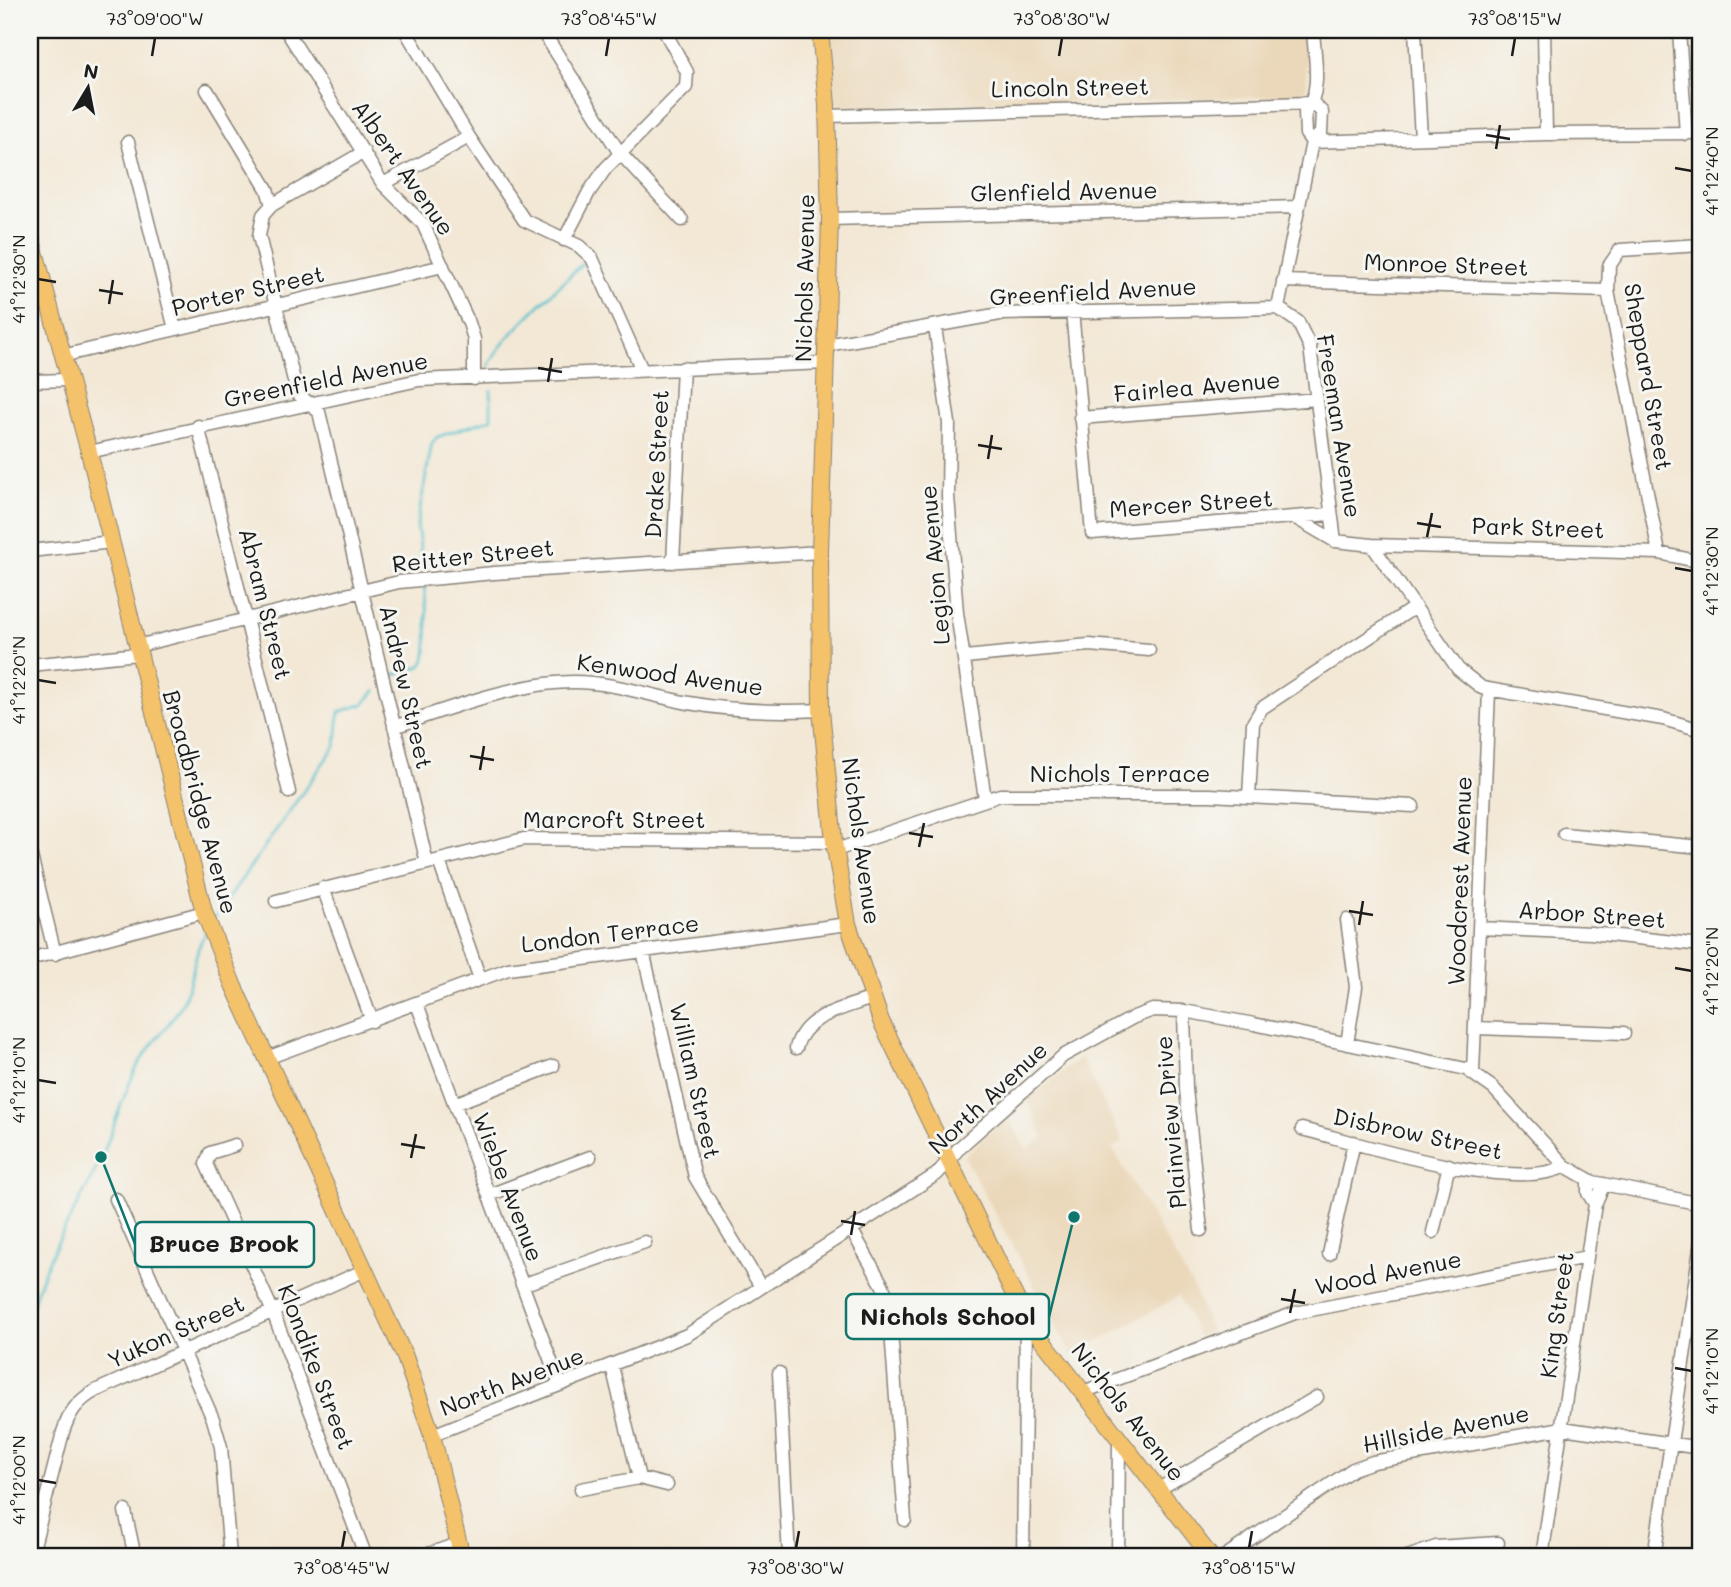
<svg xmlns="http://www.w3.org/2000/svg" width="1731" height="1587" font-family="Mali,sans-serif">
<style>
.built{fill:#ebd8ba}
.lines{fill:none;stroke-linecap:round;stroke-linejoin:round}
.stream{stroke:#53bfcc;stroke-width:2.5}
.minor-casing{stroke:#888279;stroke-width:15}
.major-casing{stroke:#888279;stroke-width:18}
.minor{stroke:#fff;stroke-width:12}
.major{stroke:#f3c26a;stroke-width:16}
.ticks{fill:none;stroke:#1c1c1c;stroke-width:2.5}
.labels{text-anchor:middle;stroke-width:6;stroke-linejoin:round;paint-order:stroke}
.street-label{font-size:23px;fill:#1c1c1c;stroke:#f6f6f2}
.leader{fill:none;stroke:#0f766e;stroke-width:2.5}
.callout-dot{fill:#0f766e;stroke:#f6f6f2;stroke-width:2.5}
.callout{fill:#f6f6f2;stroke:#0f766e;stroke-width:2.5}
.callout-label{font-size:24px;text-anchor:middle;font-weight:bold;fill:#1c1c1c}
.neatline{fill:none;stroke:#1c1c1c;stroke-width:2.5}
.ticks-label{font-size:18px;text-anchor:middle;fill:#1c1c1c}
</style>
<rect width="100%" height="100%" fill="#f6f6f2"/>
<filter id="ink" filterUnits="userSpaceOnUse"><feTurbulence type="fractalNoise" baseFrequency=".0143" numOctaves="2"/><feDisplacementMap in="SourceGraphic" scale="14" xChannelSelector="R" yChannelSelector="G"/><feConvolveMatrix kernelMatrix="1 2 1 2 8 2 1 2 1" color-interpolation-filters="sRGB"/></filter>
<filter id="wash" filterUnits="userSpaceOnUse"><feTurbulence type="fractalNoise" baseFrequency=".00686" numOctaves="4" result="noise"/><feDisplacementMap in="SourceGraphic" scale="28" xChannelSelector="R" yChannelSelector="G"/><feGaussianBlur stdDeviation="1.57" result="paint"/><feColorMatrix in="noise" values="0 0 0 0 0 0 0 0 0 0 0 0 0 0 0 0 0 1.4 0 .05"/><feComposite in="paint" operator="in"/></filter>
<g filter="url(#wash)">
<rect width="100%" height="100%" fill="#f3e8d6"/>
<path class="built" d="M842,30H1305L1307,87L1297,96L842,108L834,103L829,36Z
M1081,1057L1123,1142L1112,1148L1193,1287L1211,1331L1198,1336L1179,1296L1072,1356L964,1156L1008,1116L1026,1149L1044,1137L1026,1100Z"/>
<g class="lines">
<path class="stream" d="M489,366C495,344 562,284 582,264
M423,568L417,525L432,443L437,437L491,419V390
M391,677C400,670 414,672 422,665C431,656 426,600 424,587
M213,920L336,745L339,712L364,704L375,691
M30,1320C39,1262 78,1211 102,1156C114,1127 123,1095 137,1067C149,1045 173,1022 183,1002C193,980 193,953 206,932"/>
</g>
</g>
<g filter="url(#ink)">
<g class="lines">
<g class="minor-casing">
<path id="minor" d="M286,30L383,184L423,224L469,323L474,339V379
M405,30L469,137L524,220L579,246L592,258L642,370
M542,30L619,152L682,220
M1415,30L1421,138
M1544,30L1546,134
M1679,30L1686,134
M207,90L267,189L272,205
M1313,103L1322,112L1321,133L1312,142L1278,308L1298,322L1310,347L1335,541L1372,545L1458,669L1482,688L1663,719L1701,730
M827,116L1313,103
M128,142L175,329
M1312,142L1546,134L1701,133
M1312,142L1306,134L1305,112C1323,92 1314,55 1313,30
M364,152L272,205L263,215L259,236L297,393L319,412L427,863
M383,184L469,137
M830,219L1299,207
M564,240L589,192L606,168L686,87L687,72L664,30
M1283,281L1608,291
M1072,310L1092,533L1331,514
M935,327L949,423L948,496L957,613L985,799
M827,345L1000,314L1278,308
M62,356L443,266
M30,381L69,380
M1080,418L1317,399
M198,426L289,792
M89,452L419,380L826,363
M1294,517L1335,541
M1372,545L1659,553L1701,562
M30,551L112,542
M1659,553L1608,291L1609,266L1620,250L1701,245
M673,562L683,368
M137,646L399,582L494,573L820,552
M965,657L1089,645L1149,650
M30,665L138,654
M394,727C447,709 518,682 574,682C614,682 650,696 689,703C732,711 778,712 821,710
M1249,797L1253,723L1262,708L1415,607
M1564,834L1701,847
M836,850L1000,795H1210L1413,806
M30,852L55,954
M439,861L480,979
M323,888L372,1021
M276,901L524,839L834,842
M1347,920L1356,987L1347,1044
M1479,928L1591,933L1701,945
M643,951L695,1177L761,1287
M30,959L204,912
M417,1004L560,1385
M1184,1011L1186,1089L1201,1230
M1475,1028L1624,1033
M796,1048C804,1015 843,1009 872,998
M267,1058L508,969L848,924
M1473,1072L1489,691
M454,1104L553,1066
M1302,1129C1361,1144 1514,1194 1565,1166
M235,1145L210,1153L206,1164L273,1312L366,1557
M1588,1179V1193L1595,1204
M489,1195L590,1157
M116,1199L213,1419L221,1447L230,1557
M851,1229L883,1286L889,1304L905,1520
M1433,1232L1449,1165
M1329,1254L1354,1142
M522,1285L645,1242
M612,1366L639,1478
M779,1373L789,1557
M1083,1392L1295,1313L1587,1257
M432,1435L687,1335L937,1174L960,1147L1063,1056L1134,1017L1153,1010L1184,1011L1254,1024L1466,1069L1493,1088L1565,1166L1593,1182L1701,1204
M581,1489L639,1478L667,1485
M1159,1489L1317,1397
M125,1511L135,1557
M31,1557L63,1432C69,1413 77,1401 95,1391L365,1270
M419,1557L458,1544
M1023,1557L1026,1319
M1118,1557L1119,1438
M1224,1557L1353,1469L1373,1462L1562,1428L1701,1448
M1407,1557L1436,1547L1498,1543
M1542,1557L1595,1204L1604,1184
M1654,1557L1701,1242"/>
</g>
<g class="major-casing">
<path id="major" d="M820,30L827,105L830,219L820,552L821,710L834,842L848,924L881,1021L1026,1319L1211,1557
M30,233L89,452L204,912L234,987L405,1357L432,1435L462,1557"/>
</g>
<use href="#minor" class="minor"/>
<use href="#major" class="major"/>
</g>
</g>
<path class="ticks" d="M152,56L155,38M606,56L609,38M1059,56L1062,38M1512,56L1515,38M1486,135L1510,139M1496,149L1500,125M1675,168L1692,171M38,279L56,282M99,290L123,294M109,304L113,280M538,368L562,372M548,382L552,358M978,445L1002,449M988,459L992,435M1417,523L1441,527M1427,537L1432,513M1675,568L1692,571M38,680L56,683M470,756L494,760M480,770L484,746M909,833L933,837M919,847L924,823M1349,911L1373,915M1359,925L1363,901M1675,968L1692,971M38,1080L56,1083M401,1144L425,1148M411,1158L416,1134M841,1221L865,1225M851,1235L855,1211M1281,1299L1305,1303M1290,1313L1295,1289M1675,1368L1692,1371M38,1480L56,1483M342,1548L345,1531M796,1548L799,1531M1249,1548L1252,1531"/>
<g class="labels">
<g class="street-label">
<text transform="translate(1070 88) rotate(-1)" y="8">Lincoln Street</text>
<text transform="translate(403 168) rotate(55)" y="8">Albert Avenue</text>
<text transform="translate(1064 192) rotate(-1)" y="8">Glenfield Avenue</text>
<text transform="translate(1446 265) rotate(2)" y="8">Monroe Street</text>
<text transform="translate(805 278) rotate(-89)" y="8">Nichols Avenue</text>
<text transform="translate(248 291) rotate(-13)" y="8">Porter Street</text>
<text transform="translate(1093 292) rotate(-3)" y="8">Greenfield Avenue</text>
<text transform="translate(1648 377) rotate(80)" y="8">Sheppard Street</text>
<text transform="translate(326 380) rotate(-11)" y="8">Greenfield Avenue</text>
<text transform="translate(1197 387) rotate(-5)" y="8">Fairlea Avenue</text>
<text transform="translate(1339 426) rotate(81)" y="8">Freeman Avenue</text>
<text transform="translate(657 464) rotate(-87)" y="8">Drake Street</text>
<text transform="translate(1191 504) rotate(-4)" y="8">Mercer Street</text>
<text transform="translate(1538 528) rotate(2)" y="8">Park Street</text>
<text transform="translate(473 556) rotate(-6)" y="8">Reitter Street</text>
<text transform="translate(935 565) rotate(-95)" y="8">Legion Avenue</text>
<text transform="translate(265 604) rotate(76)" y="8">Abram Street</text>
<text transform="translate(670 675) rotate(8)" y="8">Kenwood Avenue</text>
<text transform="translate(406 687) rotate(77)" y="8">Andrew Street</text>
<text x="1120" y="782">Nichols Terrace</text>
<text transform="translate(200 802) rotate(75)" y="8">Broadbridge Avenue</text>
<text x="614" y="828">Marcroft Street</text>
<text transform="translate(861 841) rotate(82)" y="8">Nichols Avenue</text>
<text transform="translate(1460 881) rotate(-88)" y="8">Woodcrest Avenue</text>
<text transform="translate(1592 915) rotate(4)" y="8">Arbor Street</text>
<text transform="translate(610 934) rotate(-7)" y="8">London Terrace</text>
<text transform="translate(695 1081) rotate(77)" y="8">William Street</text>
<text transform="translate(988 1098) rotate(-43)" y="8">North Avenue</text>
<text transform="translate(1171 1122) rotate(-95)" y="8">Plainview Drive</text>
<text transform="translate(1418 1134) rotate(12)" y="8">Disbrow Street</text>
<text transform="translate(508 1187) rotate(69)" y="8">Wiebe Avenue</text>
<text transform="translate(1388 1273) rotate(-11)" y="8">Wood Avenue</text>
<text transform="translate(1557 1315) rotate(-82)" y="8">King Street</text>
<text transform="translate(176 1332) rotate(-24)" y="8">Yukon Street</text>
<text transform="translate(316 1367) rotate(69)" y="8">Klondike Street</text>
<text transform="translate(512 1382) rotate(-21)" y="8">North Avenue</text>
<text transform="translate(1128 1412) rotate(52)" y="8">Nichols Avenue</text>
<text transform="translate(1446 1429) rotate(-11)" y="8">Hillside Avenue</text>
</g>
</g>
<path class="leader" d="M101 1157L135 1244M1074 1217L1049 1317"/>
<g class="callout-dot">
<circle cx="101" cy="1157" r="7"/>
<circle cx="1074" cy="1217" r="7"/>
</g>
<g class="callout">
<rect x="135" y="1222" width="179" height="45" rx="7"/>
<rect x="846" y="1294" width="203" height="45" rx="7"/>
</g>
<g class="callout-label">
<text x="224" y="1252">Bruce Brook</text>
<text x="948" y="1325">Nichols School</text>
</g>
<rect width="1731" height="1587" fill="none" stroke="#f6f6f2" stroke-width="77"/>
<g transform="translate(88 88) rotate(10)" stroke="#f6f6f2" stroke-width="5" paint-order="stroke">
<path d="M0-5L12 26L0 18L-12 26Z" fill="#1c1c1c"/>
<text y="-10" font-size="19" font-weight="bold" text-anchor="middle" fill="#1c1c1c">N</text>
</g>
<rect x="38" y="38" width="1654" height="1510" class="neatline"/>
<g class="ticks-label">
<text x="155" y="25">73°09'00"W</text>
<text x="609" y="25">73°08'45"W</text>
<text x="1062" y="25">73°08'30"W</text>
<text x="1515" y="25">73°08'15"W</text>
<text transform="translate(1712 171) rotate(-90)" y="6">41°12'40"N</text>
<text transform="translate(19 279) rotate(-90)" y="6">41°12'30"N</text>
<text transform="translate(1712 571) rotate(-90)" y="6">41°12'30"N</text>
<text transform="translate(19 680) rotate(-90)" y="6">41°12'20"N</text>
<text transform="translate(1712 971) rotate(-90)" y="6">41°12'20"N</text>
<text transform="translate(19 1080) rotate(-90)" y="6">41°12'10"N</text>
<text transform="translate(1712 1371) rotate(-90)" y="6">41°12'10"N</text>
<text transform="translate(19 1480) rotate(-90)" y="6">41°12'00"N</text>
<text x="342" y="1574">73°08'45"W</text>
<text x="796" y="1574">73°08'30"W</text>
<text x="1249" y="1574">73°08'15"W</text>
</g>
</svg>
